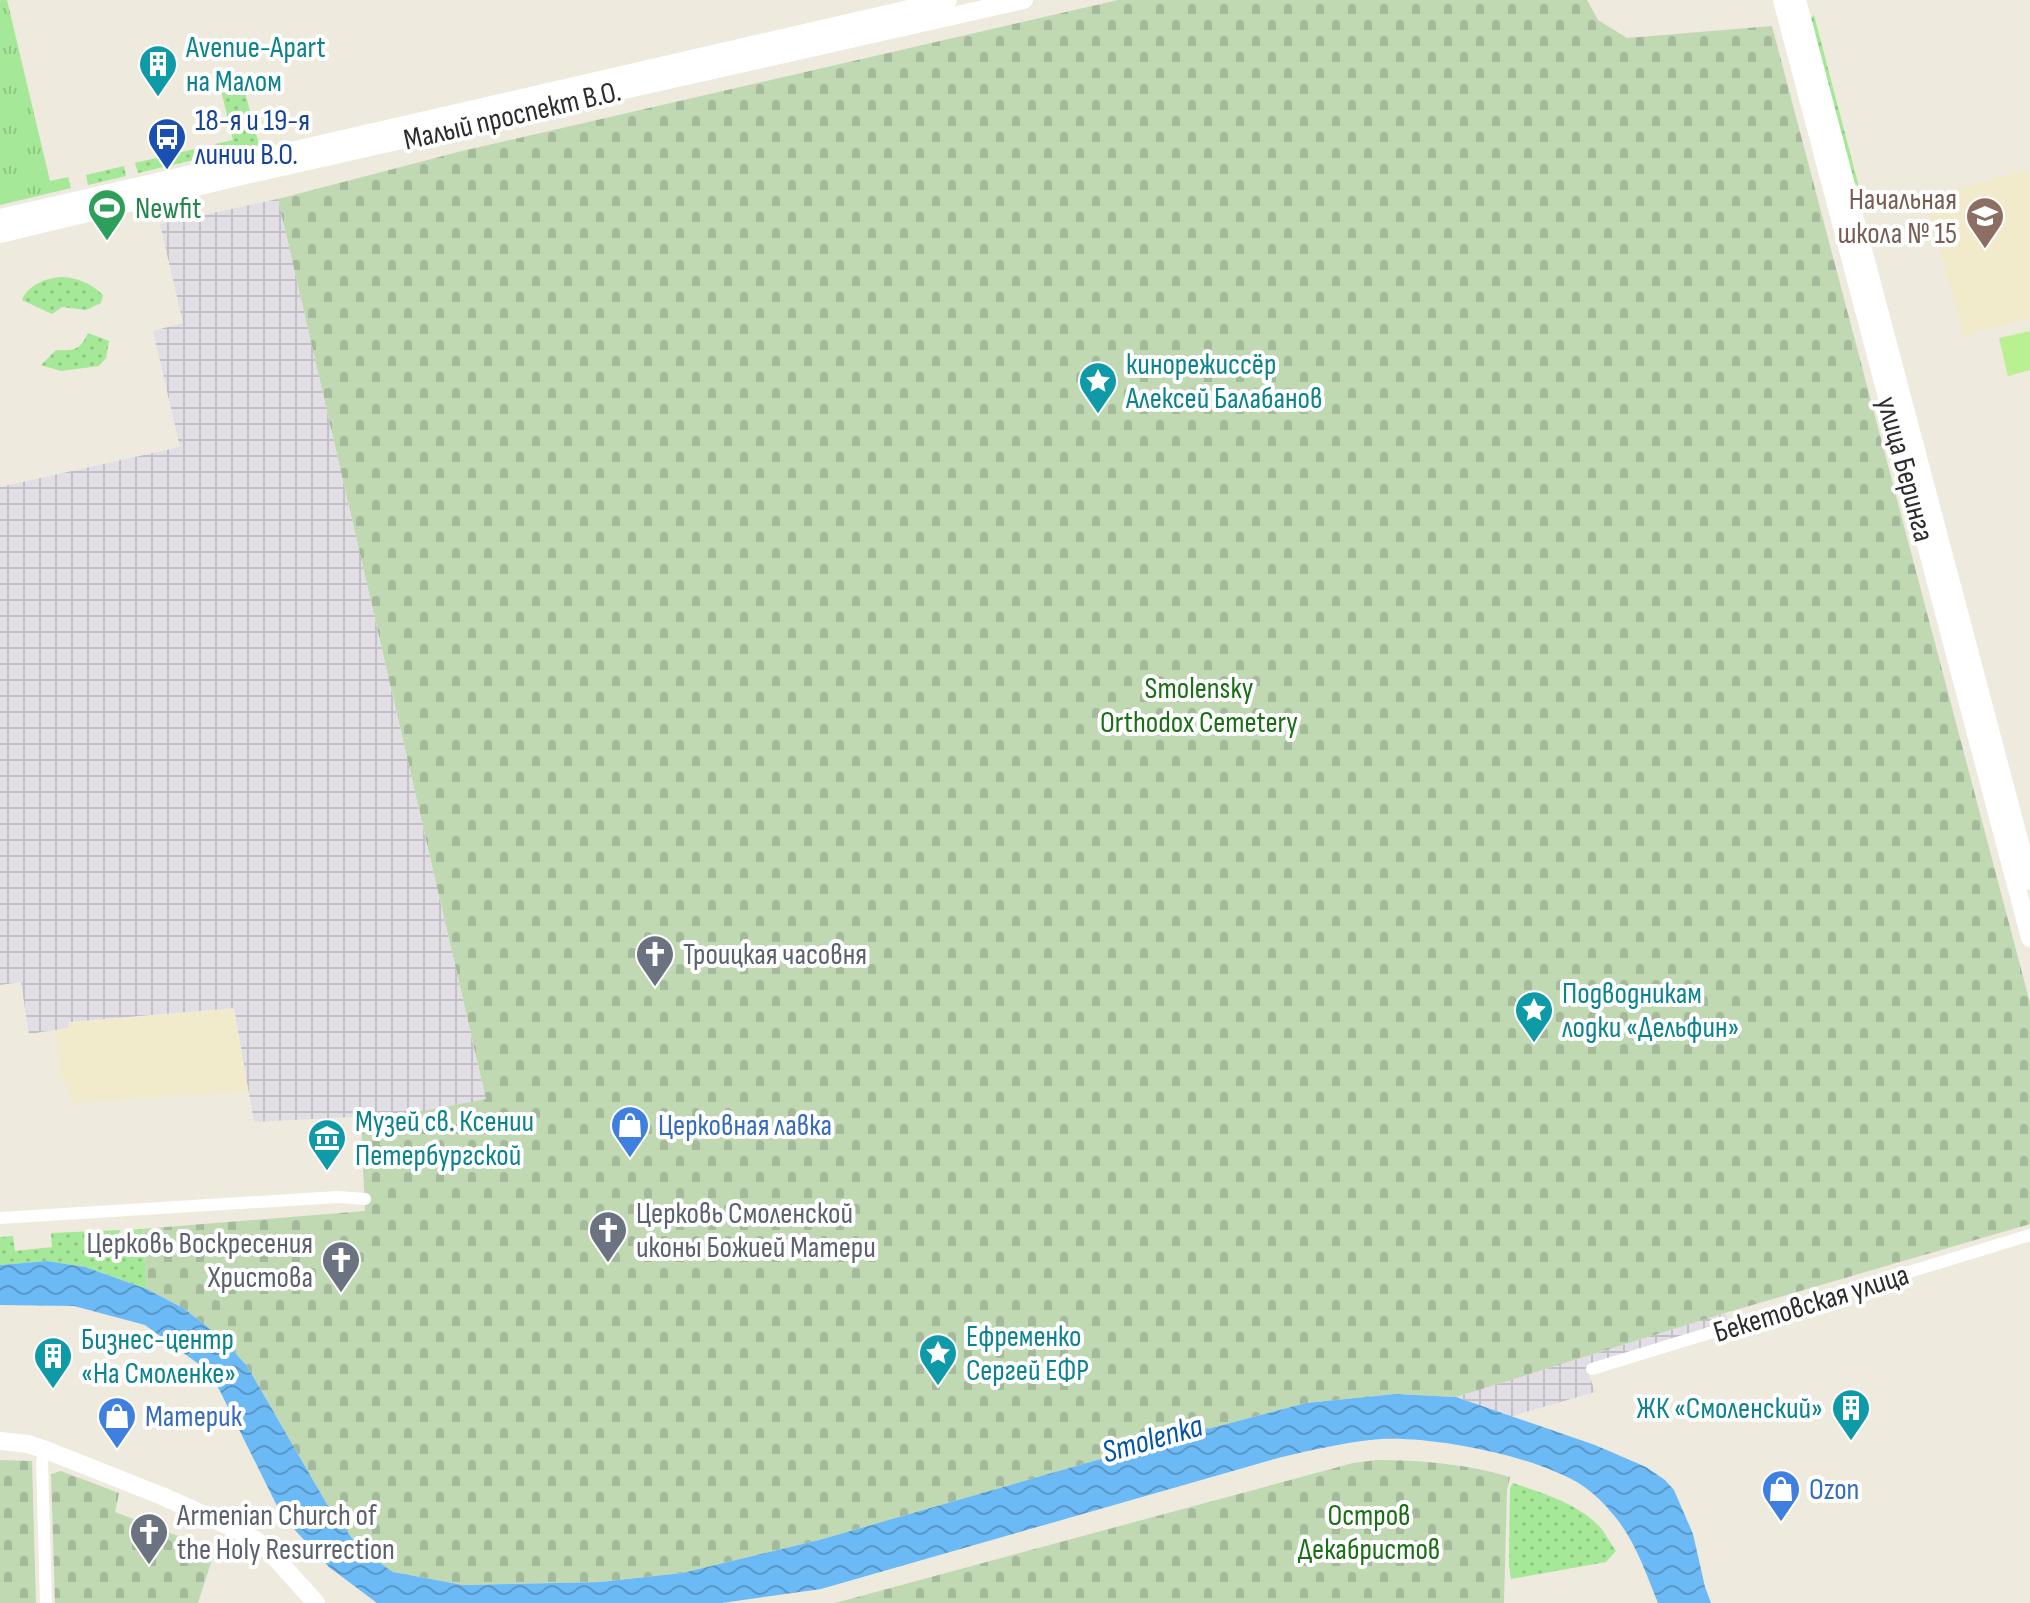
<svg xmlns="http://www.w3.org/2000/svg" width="2030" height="1603" font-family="'Sofia Sans Condensed',sans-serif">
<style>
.industrial{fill:url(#industrial-grid)}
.education{fill:#f1ebcc}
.grass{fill:url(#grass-dots)}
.cemetery{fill:url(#cemetery-stones)}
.park{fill:url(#park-tufts)}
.pitch{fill:#b9f092}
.water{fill:url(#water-waves)}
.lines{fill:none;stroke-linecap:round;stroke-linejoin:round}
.street{stroke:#fff;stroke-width:12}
.secondary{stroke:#fff;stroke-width:18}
.labels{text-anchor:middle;stroke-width:8;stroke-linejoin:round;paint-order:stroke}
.culture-label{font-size:30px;fill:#0d838f;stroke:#fff;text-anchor:start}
.street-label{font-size:30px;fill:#2c2c2c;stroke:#fff}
.transit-label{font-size:30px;fill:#164399;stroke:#fff;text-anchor:start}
.education-label{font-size:30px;fill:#785e54;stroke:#fff;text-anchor:end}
.leisure-label{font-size:30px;fill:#27864d;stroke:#fff;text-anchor:start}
.park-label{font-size:30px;fill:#1a6e16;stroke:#fff}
.worship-label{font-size:30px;fill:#5b616d;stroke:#fff;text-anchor:start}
.shop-label{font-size:30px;fill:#366cbe;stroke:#fff;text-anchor:start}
.water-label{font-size:32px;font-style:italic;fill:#0555a6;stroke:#fff}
</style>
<defs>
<pattern id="industrial-grid" width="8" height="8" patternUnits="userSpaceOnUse" patternTransform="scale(2)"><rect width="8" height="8" fill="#e2dee6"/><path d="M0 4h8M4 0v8" fill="none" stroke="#c2bfc5"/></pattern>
<pattern id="grass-dots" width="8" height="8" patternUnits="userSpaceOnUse" patternTransform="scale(2)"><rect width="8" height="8" fill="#a5e897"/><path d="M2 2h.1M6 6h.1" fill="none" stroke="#8ec782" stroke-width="1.8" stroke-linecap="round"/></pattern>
<pattern id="cemetery-stones" width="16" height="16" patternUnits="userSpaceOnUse" patternTransform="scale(2)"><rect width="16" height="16" fill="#c0d9b3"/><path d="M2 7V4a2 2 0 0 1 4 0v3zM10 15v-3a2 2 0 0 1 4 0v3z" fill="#a5ba9a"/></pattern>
<pattern id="park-tufts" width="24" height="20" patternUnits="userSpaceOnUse" patternTransform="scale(2)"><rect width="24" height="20" fill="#a5e897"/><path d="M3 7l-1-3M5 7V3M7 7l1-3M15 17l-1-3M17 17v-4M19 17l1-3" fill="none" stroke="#8ec782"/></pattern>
<pattern id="water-waves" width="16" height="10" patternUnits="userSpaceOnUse" patternTransform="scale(2)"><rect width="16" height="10" fill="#6bbaf6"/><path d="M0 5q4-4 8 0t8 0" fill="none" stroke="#5897c7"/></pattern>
</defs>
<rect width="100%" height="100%" fill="#eeeadd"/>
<path class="industrial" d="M278,199L486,1100L382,1122L351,1117L254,1122L234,1008L68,1022V1028L29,1034L21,982L0,985V487L180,447L153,331L183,323L160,224Z
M1725,1313L1730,1328L1588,1371L1595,1392L1512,1416L1456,1397Z"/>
<path class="education" d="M2028,170L2030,176V318L1964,336L1928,208L1943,204L1940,193Z
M234,1009L248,1091L72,1103L70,1092L60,1072L56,1031L69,1029L68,1023Z"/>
<path class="grass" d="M1814,15L1859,187L1854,183L1811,18Z
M243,85L259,145L217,155L215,144L233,140L221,90Z
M203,147L206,157L138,173L135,163Z
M124,166L126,176L88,185L86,175Z
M61,277C79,278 90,283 103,295L101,303L86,310L62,307L52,314L22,300C28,285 46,278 61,277Z
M88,333L109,341L106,358L99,366L61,371L41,365L56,350C75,351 80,350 88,333Z
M142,1229L147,1289L85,1267L47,1261L0,1265V1237L13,1236L15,1251L52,1247L51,1233L121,1230L117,1235L118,1239L122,1243L127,1242L130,1238V1233L126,1230Z
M1513,1483C1542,1493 1576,1503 1598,1525C1605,1532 1610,1543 1616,1551L1606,1562L1511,1579L1509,1565L1510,1488Z"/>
<path class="cemetery" d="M1118,0H1587L1598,20L1627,38L1772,26L2030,1003V1224L1725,1313L1456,1397L1395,1394L1306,1403L1177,1437L819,1540L682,1573L600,1582L463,1585L393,1572L360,1549L328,1506L247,1366L222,1338L183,1308L147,1289L142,1229L365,1211L361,1123L486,1099L278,199L462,151Z
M0,1460L32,1461L36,1603H0Z
M1377,1460C1422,1460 1467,1464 1510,1477L1507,1490L1504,1603H835L1353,1463Z
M61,1471L119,1493L115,1512L215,1550L198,1603H55L51,1474Z"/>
<path class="park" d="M0,0H7L50,181L68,177L71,188L0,205Z"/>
<path class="pitch" d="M2030,331V370L2008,376L1999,338Z"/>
<path class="water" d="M47,1261L85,1267L147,1289L183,1308L222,1338L247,1366L328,1506L360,1549L393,1572L463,1585L600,1582L682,1573L819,1540L1177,1437L1306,1403L1395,1394L1456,1397L1595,1445L1646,1467L1665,1480L1674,1490L1693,1534L1705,1587L1711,1603H1658C1645,1571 1634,1537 1610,1511C1603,1502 1592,1492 1583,1486C1538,1456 1434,1436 1381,1439C1345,1442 1312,1450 1278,1458L821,1589L722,1603H377L329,1567L282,1516L211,1373L145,1325L74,1306L0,1305V1265Z"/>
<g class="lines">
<path class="street" d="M0,1218L338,1197L365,1199
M1592,1369L2030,1235
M46,1603L42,1461L46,1450"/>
<path class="secondary" d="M1782,0L2030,938
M1797,0L2030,881
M0,218L948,0
M0,234L246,175L1024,0
M0,1441L28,1444L46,1450L162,1496L240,1531L257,1541L271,1553L316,1603"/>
</g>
<defs>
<g id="building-pin" transform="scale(2)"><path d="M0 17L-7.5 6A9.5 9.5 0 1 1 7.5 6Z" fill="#0f9aa8" stroke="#fff"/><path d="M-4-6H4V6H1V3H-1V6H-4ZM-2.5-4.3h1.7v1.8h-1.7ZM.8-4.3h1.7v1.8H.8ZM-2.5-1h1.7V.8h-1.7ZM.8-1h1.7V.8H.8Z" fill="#fff"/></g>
<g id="bus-pin" transform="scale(2)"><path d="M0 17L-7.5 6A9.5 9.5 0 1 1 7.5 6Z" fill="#1a4fb4" stroke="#fff"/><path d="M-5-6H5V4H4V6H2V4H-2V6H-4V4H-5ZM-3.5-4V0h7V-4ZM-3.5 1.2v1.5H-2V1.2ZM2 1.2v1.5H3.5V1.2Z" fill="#fff"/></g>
<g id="stadium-pin" transform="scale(2)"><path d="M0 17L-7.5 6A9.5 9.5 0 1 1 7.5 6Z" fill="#2e9e5b" stroke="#fff"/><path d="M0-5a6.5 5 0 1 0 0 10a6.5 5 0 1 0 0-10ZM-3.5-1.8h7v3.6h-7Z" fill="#fff"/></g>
<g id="school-pin" transform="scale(2)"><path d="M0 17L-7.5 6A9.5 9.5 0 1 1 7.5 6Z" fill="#8d6e63" stroke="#fff"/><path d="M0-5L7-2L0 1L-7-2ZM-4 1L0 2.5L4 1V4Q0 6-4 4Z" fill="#fff"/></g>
<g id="sight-pin" transform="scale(2)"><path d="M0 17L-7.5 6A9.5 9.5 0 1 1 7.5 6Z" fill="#0f9aa8" stroke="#fff"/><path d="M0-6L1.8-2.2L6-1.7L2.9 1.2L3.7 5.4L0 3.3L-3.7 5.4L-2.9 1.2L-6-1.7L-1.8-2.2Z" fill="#fff"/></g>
<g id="church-pin" transform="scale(2)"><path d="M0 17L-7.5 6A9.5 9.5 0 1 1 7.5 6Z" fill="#6b7280" stroke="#fff"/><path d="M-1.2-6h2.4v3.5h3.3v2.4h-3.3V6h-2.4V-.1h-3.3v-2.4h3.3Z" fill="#fff"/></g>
<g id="shop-pin" transform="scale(2)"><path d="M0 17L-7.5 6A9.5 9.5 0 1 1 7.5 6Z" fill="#3f7fe0" stroke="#fff"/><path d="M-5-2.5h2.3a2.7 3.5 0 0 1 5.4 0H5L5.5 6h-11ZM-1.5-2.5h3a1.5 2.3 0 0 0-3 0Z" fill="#fff"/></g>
<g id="museum-pin" transform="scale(2)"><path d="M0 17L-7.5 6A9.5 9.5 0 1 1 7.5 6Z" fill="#0f9aa8" stroke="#fff"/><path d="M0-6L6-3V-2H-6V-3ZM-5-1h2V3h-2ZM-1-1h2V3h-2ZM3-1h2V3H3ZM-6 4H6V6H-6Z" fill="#fff"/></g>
</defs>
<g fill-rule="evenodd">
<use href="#building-pin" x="158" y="64"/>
<use href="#bus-pin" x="167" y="137"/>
<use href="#stadium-pin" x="107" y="208"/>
<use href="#school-pin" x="1985" y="216"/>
<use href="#sight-pin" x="1098" y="381"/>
<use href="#church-pin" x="655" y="954"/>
<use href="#sight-pin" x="1534" y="1010"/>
<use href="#shop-pin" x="630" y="1125"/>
<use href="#museum-pin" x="327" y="1138"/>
<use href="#church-pin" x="608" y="1230"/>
<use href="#church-pin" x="341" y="1260"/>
<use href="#sight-pin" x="938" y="1353"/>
<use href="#building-pin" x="53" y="1356"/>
<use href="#building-pin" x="1851" y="1408"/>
<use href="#shop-pin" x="117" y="1416"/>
<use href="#shop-pin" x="1781" y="1489"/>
<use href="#church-pin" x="149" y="1532"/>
</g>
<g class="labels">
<g class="culture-label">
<text x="186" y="57">Аvenue-Apart<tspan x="186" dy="34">на Малом</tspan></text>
<text x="1126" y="374">кинорежиссёр<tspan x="1126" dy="34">Алексей Балабанов</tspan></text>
<text x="1562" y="1003">Подводникам<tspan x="1562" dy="34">лодки «Дельфин»</tspan></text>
<text x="355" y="1131">Музей св. Ксении<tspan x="355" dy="34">Петербургской</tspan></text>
<text x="966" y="1346">Ефременко<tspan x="966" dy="34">Сергей ЕФР</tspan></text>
<text x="81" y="1349">Бизнес-центр<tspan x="81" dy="34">«На Смоленке»</tspan></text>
<text x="1823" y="1418" text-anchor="end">ЖК «Смоленский»</text>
</g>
<g class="street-label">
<text transform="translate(512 115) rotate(-13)" y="10">Малый проспект В.О.</text>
<text transform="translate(1906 469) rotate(75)" y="10">улица Беринга</text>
<text transform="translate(1811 1303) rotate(-17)" y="10">Бекетовская улица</text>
</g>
<g class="transit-label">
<text x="195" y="130">18-я и 19-я<tspan x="195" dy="34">линии В.О.</tspan></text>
</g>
<g class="education-label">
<text x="1957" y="209">Начальная<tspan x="1957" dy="34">школа № 15</tspan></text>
</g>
<g class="leisure-label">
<text x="135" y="218">Newfit</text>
</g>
<g class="park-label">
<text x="1199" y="698">Smolensky<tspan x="1199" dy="34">Orthodox Cemetery</tspan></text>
<text x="1369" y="1525">Остров<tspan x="1369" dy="34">Декабристов</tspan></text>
</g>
<g class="worship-label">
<text x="683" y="964">Троицкая часовня</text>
<text x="636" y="1223">Церковь Смоленской<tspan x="636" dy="34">иконы Божией Матери</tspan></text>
<text x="313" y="1253" text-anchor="end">Церковь Воскресения<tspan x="313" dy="34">Христова</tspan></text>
<text x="177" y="1525">Armenian Church of<tspan x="177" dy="34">the Holy Resurrection</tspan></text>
</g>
<g class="shop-label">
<text x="658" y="1135">Церковная лавка</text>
<text x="145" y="1426">Материк</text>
<text x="1809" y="1499">Ozon</text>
</g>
<g class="water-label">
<text transform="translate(1152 1438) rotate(-16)" y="11">Smolenka</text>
</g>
</g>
</svg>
